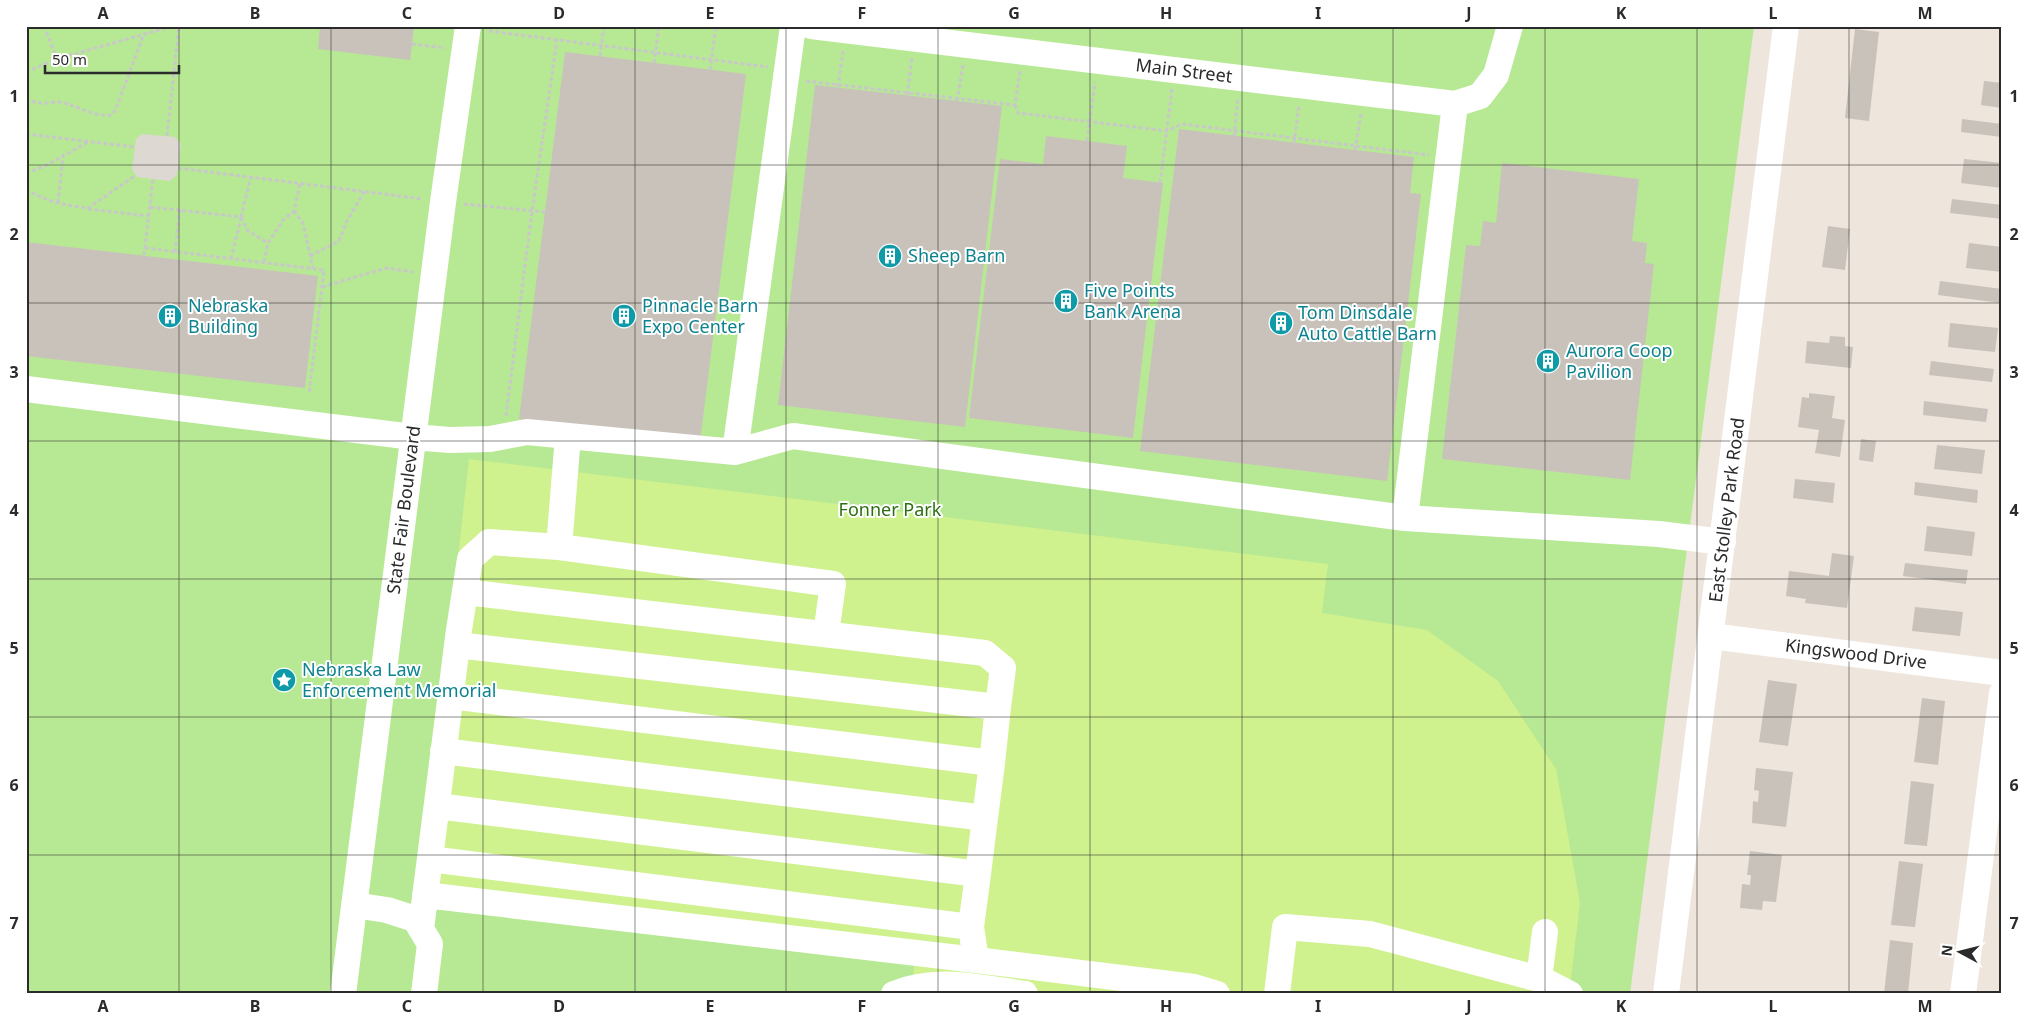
<svg xmlns="http://www.w3.org/2000/svg" width="2028" height="1020" font-family="'Noto Sans',sans-serif">
<style>
.green{fill:#b7e994}
.pitch{fill:#cff18e}
.plaza{fill:#ded8d3}
.building{fill:#c9c2bb}
.lines{fill:none;stroke-linecap:round;stroke-linejoin:round}
.path{stroke:#c8c8c8;stroke-width:3;stroke-dasharray:4 2.5;stroke-linecap:butt}
.minor{stroke:#fff;stroke-width:26}
.grid{fill:none;stroke:#2b2b2b;stroke-width:1;stroke-opacity:0.55}
.labels{text-anchor:middle;stroke-width:4;stroke-linejoin:round;paint-order:stroke}
.street-label{font-size:18px;fill:#2b2b2b;stroke:#fff}
.culture-label{font-size:18px;fill:#0d838f;stroke:#fff;text-anchor:start}
.park-label{font-size:18px;fill:#2e6f14;stroke:#fff}
.neatline{fill:none;stroke:#2b2b2b;stroke-width:2}
.grid-label{font-size:16px;text-anchor:middle;font-weight:bold;fill:#2b2b2b}
</style>
<rect width="100%" height="100%" fill="#eee5dc"/>
<path class="green" d="M26,26H1754L1630,994H26Z"/>
<path class="pitch" d="M469,459L1328,564L1322,613L1427,630L1498,681L1556,769L1580,903L1569,994H912L915,954L420,898Z"/>
<path class="plaza" d="M142,134L175,137L181,144L177,175L170,181L137,177L132,169L136,139Z"/>
<path class="building" d="M320,26L414,28L410,60L318,49Z
M1855,29L1879,32L1869,121L1845,118Z
M565,52L746,74L700,442L519,419Z
M1984,81L2002,83V108L1981,105Z
M815,85L1002,106L965,427L778,405Z
M1962,119L2002,124V137L1961,132Z
M1179,129L1414,157L1410,193L1421,194L1387,481L1140,451Z
M1046,136L1127,146L1123,178L1163,183L1133,438L969,418L1000,159L1043,164Z
M1964,159L2002,163V188L1961,183Z
M1502,163L1639,179L1632,241L1647,243L1645,263L1654,264L1630,480L1442,459L1466,245L1480,246L1483,221L1496,223Z
M1952,199L2002,205V219L1950,213Z
M1828,226L1850,229L1845,270L1822,267Z
M26,242L318,276L305,388L26,356Z
M1969,243L2002,247V272L1966,268Z
M1940,281L2002,289L2001,303L1938,295Z
M1950,323L1998,328L1995,352L1948,347Z
M1830,336L1845,337V346L1853,347L1851,368L1805,363L1807,341L1829,343Z
M1931,361L1994,369L1992,382L1929,375Z
M1809,393L1835,396L1832,418L1845,420L1840,457L1815,453L1819,430L1798,427L1802,397L1809,398Z
M1924,401L1988,409L1986,422L1923,415Z
M1861,439L1876,441L1873,462L1859,460Z
M1937,445L1985,450L1982,474L1934,469Z
M1795,479L1835,483L1833,503L1793,498Z
M1915,482L1978,490L1977,503L1914,495Z
M1927,526L1975,532L1972,556L1924,551Z
M1832,553L1854,556L1847,608L1805,603L1806,599L1786,596L1789,571L1829,576Z
M1905,563L1968,570L1966,584L1903,576Z
M1915,607L1963,612L1960,636L1912,631Z
M1768,680L1797,684L1788,746L1759,742Z
M1922,698L1945,701L1938,765L1914,762Z
M1756,768L1793,772L1786,827L1752,823L1753,801L1758,802L1759,791L1754,790Z
M1911,781L1934,784L1927,846L1904,844Z
M1750,851L1782,855L1776,902L1763,901L1762,910L1740,908L1742,884L1750,885L1751,875H1747Z
M1899,861L1923,864L1915,927L1891,925Z
M1890,940L1913,943L1908,994H1884Z"/>
<g class="lines">
<path class="path" d="M44,26L57,59
M489,31L768,67
M412,44L445,48
M600,56L604,26
M654,63L659,26
M710,70L716,26
M26,72L57,59L173,26
M806,81L1015,105L1020,71
M838,87L843,51
M907,95L912,59
M957,101L963,65
M26,104L32,101C47,107 52,99 64,103C80,107 94,117 111,115L115,111L144,34
M1015,105L1018,113L1167,131L1182,124L1429,155
M26,134L135,147
M167,136L179,26
M1234,136L1238,99
M1087,141L1095,82
M1294,143L1299,106
M1355,150L1361,114
M178,168L423,199
M26,173L45,166L88,142
M1160,183L1172,89
M26,189C44,201 67,206 88,208L136,175
M58,203L63,156
M464,204L545,212
M150,207L241,217L251,177
M88,209L149,216
M294,211L303,223L313,268
M241,217L248,231L268,243L283,220L294,211L300,183
M145,248L324,270L309,394
M175,252L180,210
M144,255L153,179
M310,256L339,241L347,221L364,192
M231,259L241,218
M264,262L268,243
M322,287L386,268L413,272
M506,416L532,211L557,40"/>
<path class="minor" d="M811,26L1455,104L1480,96L1496,75L1510,26
M26,389L413,437L450,440L490,439L527,432L735,452L793,26
M735,452L793,436L1405,518L1455,104
M1405,518L1659,534L1723,542
M559,547L833,584L826,634
M465,592L985,653L1003,668L998,707
M1711,636L2002,673
M457,645L998,707L992,763
M450,696L992,763L985,818
M443,751L985,818L978,874
M430,859L971,927L978,874L437,806
M425,895L976,960L971,927
M354,905L387,910L415,919L430,944L424,994
M421,929L459,630L470,559L489,542L559,547L568,436
M976,960L1194,987L1217,994
M1539,979L1545,932
M343,994L443,202L468,26
M894,994C936,976 981,988 1025,994
M1277,994L1285,927L1370,934L1543,980L1570,994
M1666,994L1786,26
M1963,994L2002,693"/>
</g>
<path class="grid" d="M179,26V994M331,26V994M483,26V994M635,26V994M786,26V994M938,26V994M1090,26V994M1242,26V994M1393,26V994M1545,26V994M1697,26V994M1849,26V994M26,165H2002M26,303H2002M26,441H2002M26,579H2002M26,717H2002M26,855H2002"/>
<defs>
<g id="building-disc" transform="scale(1.25)"><circle r="9.5" fill="#0f9aa8" stroke="#fff"/><path d="M-4-6H4V6H1V3H-1V6H-4ZM-2.5-4.3h1.7v1.8h-1.7ZM.8-4.3h1.7v1.8H.8ZM-2.5-1h1.7V.8h-1.7ZM.8-1h1.7V.8H.8Z" fill="#fff"/></g>
<g id="sight-disc" transform="scale(1.25)"><circle r="9.5" fill="#0f9aa8" stroke="#fff"/><path d="M0-6L1.8-2.2L6-1.7L2.9 1.2L3.7 5.4L0 3.3L-3.7 5.4L-2.9 1.2L-6-1.7L-1.8-2.2Z" fill="#fff"/></g>
</defs>
<g fill-rule="evenodd">
<use href="#building-disc" x="890" y="256"/>
<use href="#building-disc" x="1066" y="301"/>
<use href="#building-disc" x="170" y="316"/>
<use href="#building-disc" x="624" y="316"/>
<use href="#building-disc" x="1281" y="323"/>
<use href="#building-disc" x="1548" y="361"/>
<use href="#sight-disc" x="284" y="680"/>
</g>
<g class="labels">
<g class="street-label">
<text transform="translate(1184 71) rotate(7)" y="6">Main Street</text>
<text transform="translate(404 510) rotate(-83)" y="6">State Fair Boulevard</text>
<text transform="translate(1727 510) rotate(-83)" y="6">East Stolley Park Road</text>
<text transform="translate(1856 654) rotate(7)" y="6">Kingswood Drive</text>
</g>
<g class="culture-label">
<text x="908" y="262">Sheep Barn</text>
<text x="1084" y="297">Five Points<tspan x="1084" dy="21">Bank Arena</tspan></text>
<text x="188" y="312">Nebraska<tspan x="188" dy="21">Building</tspan></text>
<text x="642" y="312">Pinnacle Barn<tspan x="642" dy="21">Expo Center</tspan></text>
<text x="1298" y="319">Tom Dinsdale<tspan x="1298" dy="21">Auto Cattle Barn</tspan></text>
<text x="1566" y="357">Aurora Coop<tspan x="1566" dy="21">Pavilion</tspan></text>
<text x="302" y="676">Nebraska Law<tspan x="302" dy="21">Enforcement Memorial</tspan></text>
</g>
<g class="park-label">
<text x="890" y="516">Fonner Park</text>
</g>
</g>
<rect width="2028" height="1020" fill="none" stroke="#ffffff" stroke-width="55"/>
<g transform="translate(1960 952) rotate(277)" stroke="#ffffff" stroke-width="4" paint-order="stroke">
<path d="M0-4L9 19L0 12L-9 19Z" fill="#2b2b2b"/>
<text y="-8" font-size="14" font-weight="bold" text-anchor="middle" fill="#2b2b2b">N</text>
</g>
<path d="M45 65v8h134v-8" fill="none" stroke="#2b2b2b" stroke-width="2.5"/>
<text x="52" y="65" font-size="15" fill="#2b2b2b" stroke="#ffffff" stroke-width="4" paint-order="stroke">50 m</text>
<rect x="28" y="28" width="1972" height="964" class="neatline"/>
<g class="grid-label">
<text x="103" y="19">A</text>
<text x="255" y="19">B</text>
<text x="407" y="19">C</text>
<text x="559" y="19">D</text>
<text x="710" y="19">E</text>
<text x="862" y="19">F</text>
<text x="1014" y="19">G</text>
<text x="1166" y="19">H</text>
<text x="1318" y="19">I</text>
<text x="1469" y="19">J</text>
<text x="1621" y="19">K</text>
<text x="1773" y="19">L</text>
<text x="1925" y="19">M</text>
<text x="14" y="102">1</text>
<text x="2014" y="102">1</text>
<text x="14" y="240">2</text>
<text x="2014" y="240">2</text>
<text x="14" y="378">3</text>
<text x="2014" y="378">3</text>
<text x="14" y="516">4</text>
<text x="2014" y="516">4</text>
<text x="14" y="654">5</text>
<text x="2014" y="654">5</text>
<text x="14" y="791">6</text>
<text x="2014" y="791">6</text>
<text x="14" y="929">7</text>
<text x="2014" y="929">7</text>
<text x="103" y="1012">A</text>
<text x="255" y="1012">B</text>
<text x="407" y="1012">C</text>
<text x="559" y="1012">D</text>
<text x="710" y="1012">E</text>
<text x="862" y="1012">F</text>
<text x="1014" y="1012">G</text>
<text x="1166" y="1012">H</text>
<text x="1318" y="1012">I</text>
<text x="1469" y="1012">J</text>
<text x="1621" y="1012">K</text>
<text x="1773" y="1012">L</text>
<text x="1925" y="1012">M</text>
</g>
</svg>
